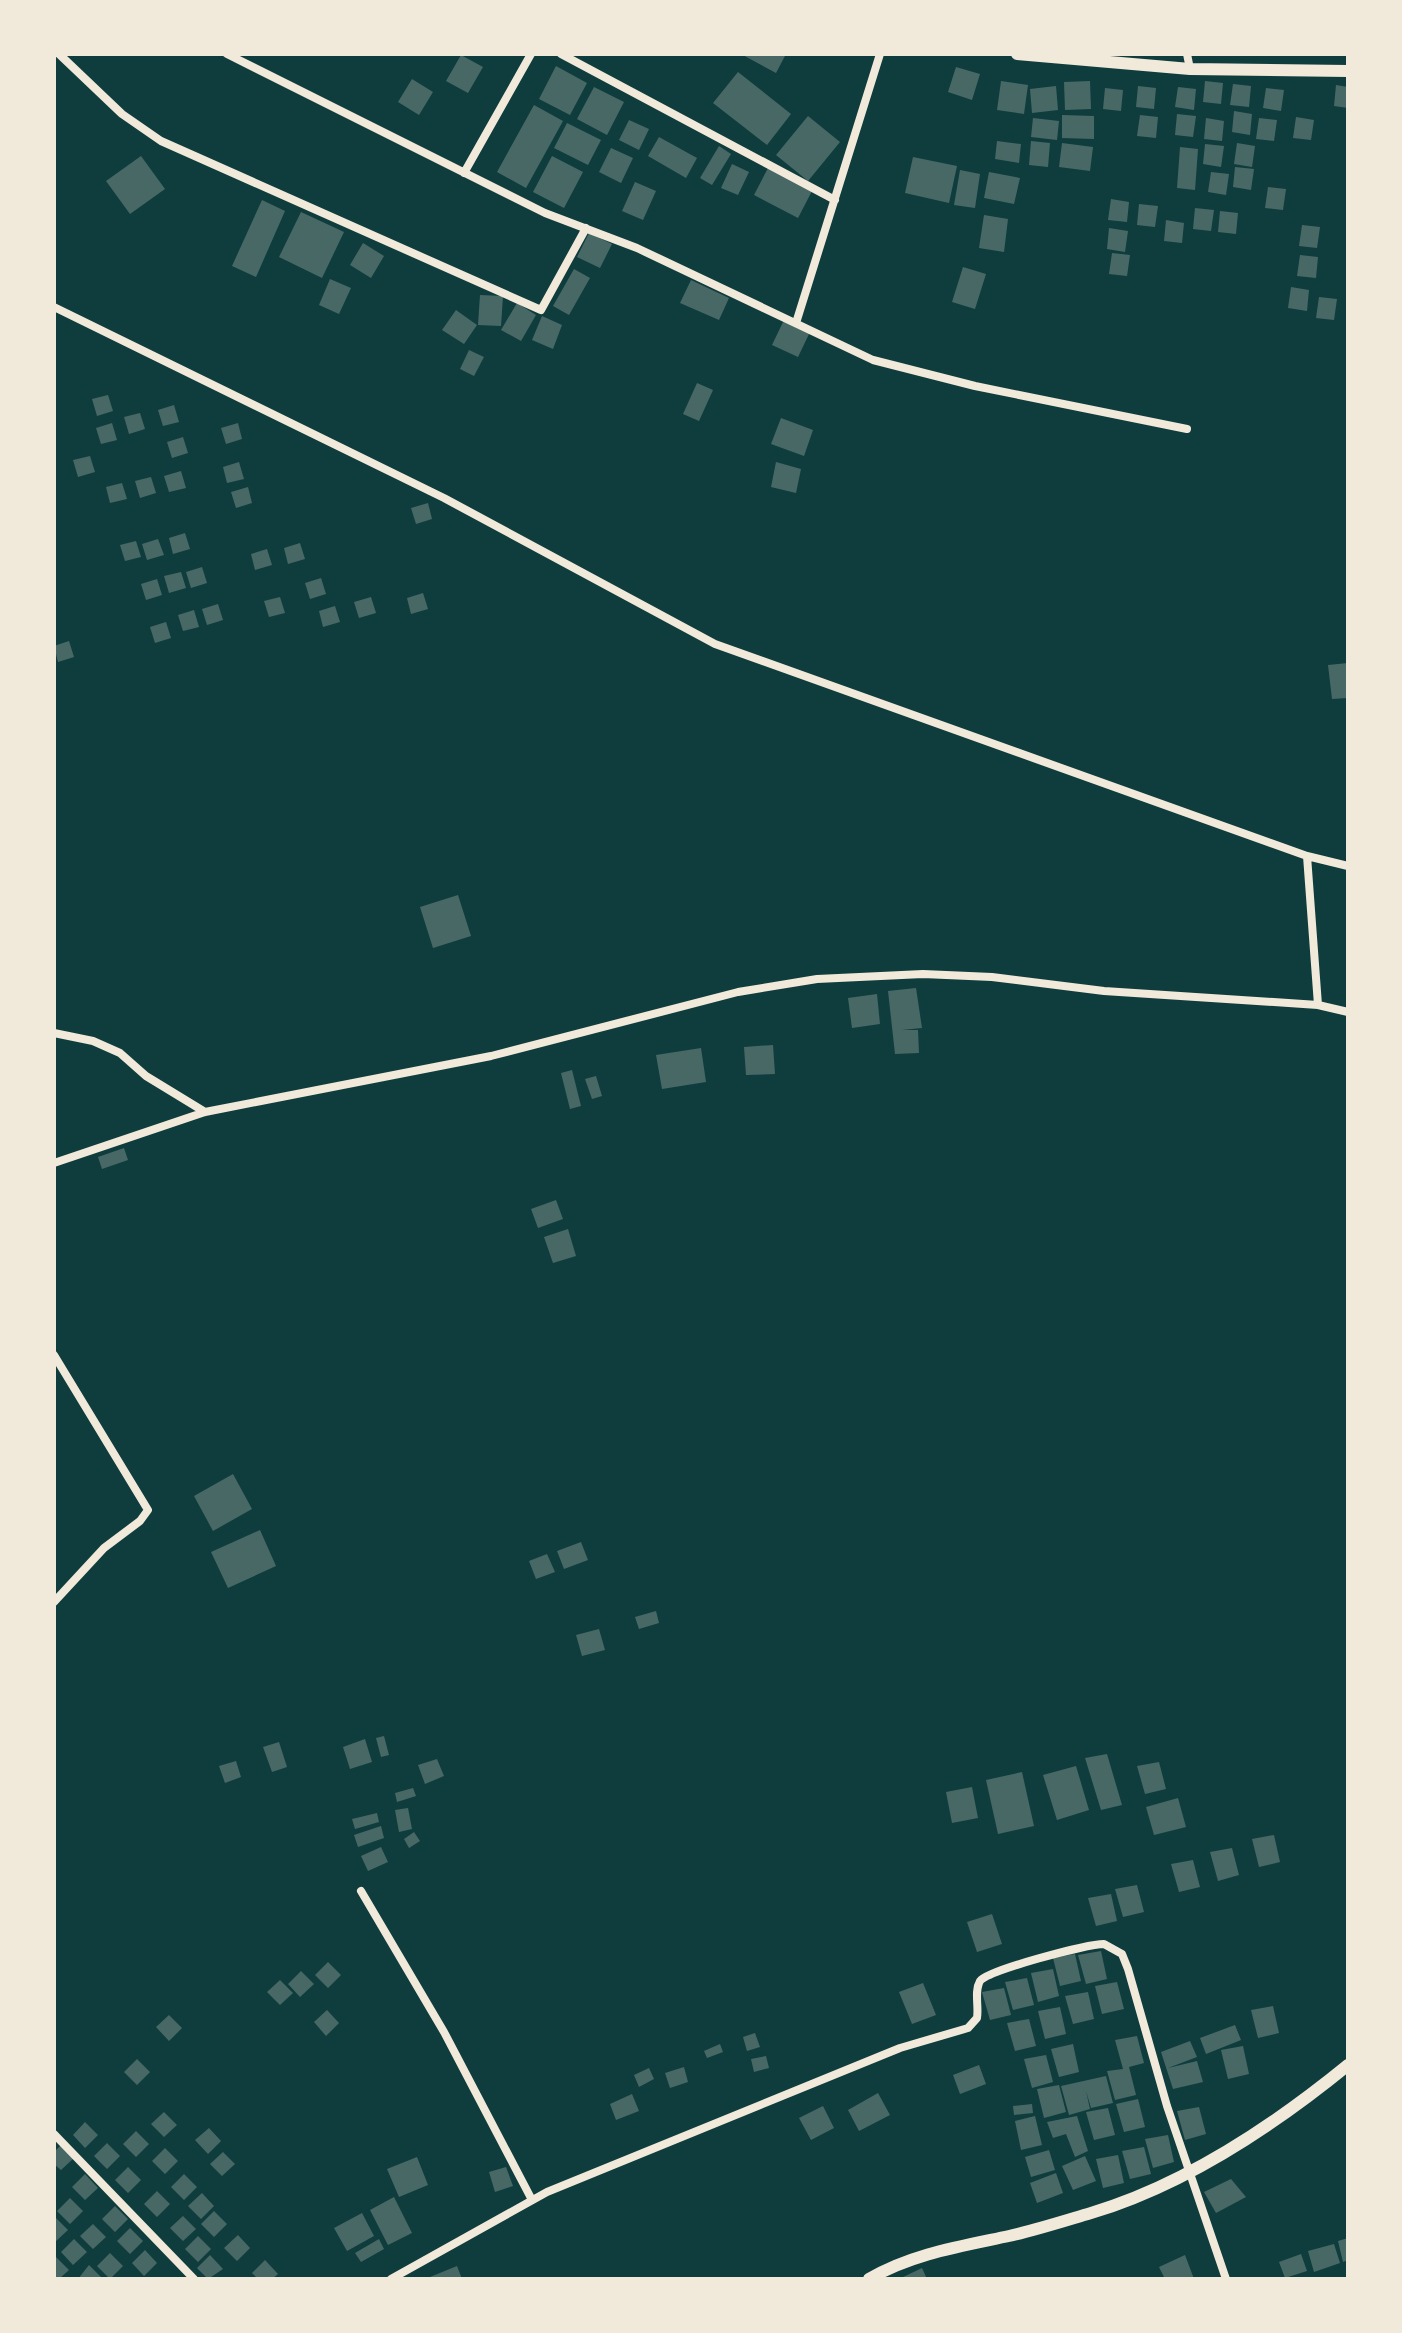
<svg xmlns="http://www.w3.org/2000/svg" width="1402" height="2333" font-family="Barlow,sans-serif">
<style>
.building{fill:#486865}
.lines{fill:none;stroke-linecap:round;stroke-linejoin:round}
.minor{stroke:#f1e9da;stroke-width:8}
.tertiary{stroke:#f1e9da;stroke-width:12}
</style>
<rect width="100%" height="100%" fill="#0f3d3e"/>
<path class="building" d="M741,54H786L776,73Z
M461,55L483,67L468,93L446,81Z
M556,66L587,83L570,115L539,99Z
M956,67L980,74L972,100L948,92Z
M738,72L791,114L767,145L713,103Z
M412,79L433,92L419,115L398,102Z
M1001,81L1028,85L1024,114L997,110Z
M1090,81L1091,109L1065,110L1064,82Z
M1205,81L1223,83L1221,104L1203,102Z
M1233,84L1251,86L1249,107L1230,105Z
M1336,85L1348,87V108L1334,106Z
M1056,86L1058,110L1032,113L1030,89Z
M1138,86L1156,88L1154,109L1136,107Z
M594,87L624,102L607,135L577,119Z
M1178,87L1196,89L1194,110L1175,107Z
M1105,88L1123,90L1121,111L1103,109Z
M1266,88L1284,90L1281,111L1263,108Z
M534,105L563,121L526,188L497,172Z
M1234,111L1252,114L1250,135L1232,132Z
M1177,114L1196,116L1193,137L1175,135Z
M1062,115L1094,116V139L1062,138Z
M1140,115L1158,117L1156,138L1137,136Z
M808,116L840,142L808,181L776,155Z
M1296,117L1314,120L1311,140L1293,138Z
M1033,118L1059,121L1057,140L1031,137Z
M1206,118L1224,121L1222,141L1204,139Z
M1259,118L1277,120L1274,141L1256,139Z
M629,120L649,129L639,150L619,140Z
M567,123L601,140L588,165L554,148Z
M659,137L697,158L686,178L648,156Z
M997,141L1021,144L1019,163L995,159Z
M1031,141L1050,143L1048,167L1029,165Z
M1062,143L1093,147L1090,171L1059,167Z
M1237,143L1255,146L1252,167L1234,164Z
M1205,144L1224,146L1221,167L1203,164Z
M719,146L731,154L712,185L700,178Z
M1180,147L1198,149L1195,190L1177,188Z
M611,148L633,158L621,183L599,172Z
M141,156L165,189L130,214L106,181Z
M552,156L583,172L564,208L533,192Z
M913,157L957,166L949,203L905,193Z
M732,164L749,172L738,195L721,188Z
M1235,167L1254,169L1251,190L1233,187Z
M768,168L812,191L798,218L754,195Z
M960,170L980,174L975,208L954,205Z
M989,172L1020,178L1014,204L984,198Z
M1211,172L1229,174L1226,195L1208,192Z
M635,182L656,191L643,220L622,211Z
M1268,187L1286,189L1283,210L1265,208Z
M1111,199L1129,202L1127,222L1108,220Z
M262,200L285,211L256,277L232,266Z
M1139,204L1158,206L1155,227L1137,225Z
M1195,208L1214,210L1211,231L1193,229Z
M1220,211L1238,213L1236,234L1218,232Z
M301,212L344,232L322,278L279,257Z
M984,215L1008,219L1004,252L979,248Z
M1166,220L1184,223L1182,243L1164,241Z
M1302,225L1320,227L1317,248L1299,246Z
M1109,228L1128,231L1125,252L1107,249Z
M589,233L612,244L600,268L577,257Z
M363,243L384,256L371,278L350,265Z
M1112,253L1130,255L1127,276L1109,274Z
M1300,255L1318,257L1316,278L1297,276Z
M963,267L986,274L975,309L952,302Z
M574,269L590,278L569,315L553,306Z
M330,279L351,288L339,314L319,305Z
M691,280L729,298L719,320L680,303Z
M1291,287L1309,290L1307,311L1288,308Z
M480,295L503,296L501,326L478,325Z
M1319,297L1337,299L1334,320L1316,318Z
M517,303L536,315L521,341L501,330Z
M456,310L477,325L464,344L442,330Z
M542,316L562,325L553,349L532,340Z
M784,320L810,332L798,357L772,345Z
M469,350L484,357L474,376L460,369Z
M697,383L713,390L699,421L683,414Z
M108,395L113,411L97,416L92,399Z
M174,405L179,422L163,426L158,410Z
M140,413L145,429L129,434L124,417Z
M781,418L813,430L804,456L771,444Z
M112,423L117,440L101,444L96,428Z
M238,423L242,439L226,444L221,428Z
M183,437L188,453L172,458L167,442Z
M90,456L95,472L78,477L73,460Z
M239,462L244,479L227,483L223,467Z
M776,462L801,469L796,493L771,487Z
M181,471L186,488L169,492L164,476Z
M151,477L156,493L140,498L135,481Z
M122,483L127,499L110,503L106,487Z
M248,487L252,503L236,508L231,492Z
M428,503L432,519L416,524L411,508Z
M185,533L190,549L173,554L169,538Z
M158,539L164,555L147,560L142,544Z
M136,541L141,557L125,561L120,545Z
M300,543L305,559L288,564L284,548Z
M267,549L272,565L255,570L251,554Z
M202,567L207,583L191,588L186,572Z
M181,572L186,588L169,593L164,576Z
M321,578L326,594L310,599L305,583Z
M157,579L162,595L146,600L141,584Z
M423,593L428,609L411,614L407,598Z
M280,597L285,613L269,617L264,601Z
M371,597L376,613L359,618L354,602Z
M218,604L223,620L207,625L202,609Z
M335,606L340,622L323,627L319,611Z
M194,610L199,627L183,631L178,615Z
M166,622L171,638L155,643L150,627Z
M69,641L74,657L58,662L54,646Z
M1348,663V698L1332,699L1328,665Z
M458,895L471,936L433,948L420,907Z
M916,988L922,1028L902,1030H918L919,1053L895,1054L888,991Z
M877,994L880,1024L852,1028L848,998Z
M773,1045L775,1074L746,1075L744,1047Z
M701,1048L706,1082L662,1089L656,1055Z
M572,1070L581,1106L570,1109L561,1073Z
M596,1076L602,1096L592,1099L585,1079Z
M124,1148L128,1160L102,1169L98,1157Z
M556,1200L563,1219L538,1228L531,1209Z
M568,1229L576,1256L553,1263L544,1237Z
M233,1474L252,1509L213,1531L194,1496Z
M260,1530L276,1566L228,1588L211,1552Z
M581,1542L588,1560L564,1569L557,1551Z
M547,1554L555,1572L536,1579L529,1561Z
M656,1611L659,1623L639,1629L635,1617Z
M599,1629L605,1650L582,1656L576,1635Z
M384,1736L389,1755L381,1757L376,1738Z
M365,1739L372,1762L350,1769L343,1747Z
M279,1742L287,1767L272,1772L263,1747Z
M1107,1754L1122,1805L1101,1810L1085,1758Z
M437,1759L444,1776L425,1784L418,1765Z
M236,1761L241,1777L225,1783L219,1766Z
M1159,1762L1166,1789L1145,1794L1137,1766Z
M1076,1766L1089,1810L1057,1820L1043,1775Z
M1022,1772L1034,1826L998,1834L986,1780Z
M972,1787L978,1818L952,1823L946,1792Z
M413,1788L416,1796L397,1802L395,1793Z
M1178,1798L1186,1827L1154,1835L1146,1807Z
M408,1808L412,1829L399,1832L395,1810Z
M377,1813L379,1822L355,1829L352,1819Z
M381,1826L384,1838L358,1847L354,1835Z
M414,1832L420,1841L409,1848L404,1839Z
M1274,1835L1280,1862L1259,1867L1252,1839Z
M381,1847L388,1862L368,1871L361,1856Z
M1232,1848L1239,1875L1218,1881L1210,1852Z
M1193,1860L1200,1887L1179,1892L1171,1864Z
M1137,1885L1144,1912L1123,1917L1115,1889Z
M1111,1894L1117,1921L1096,1926L1088,1898Z
M992,1914L1002,1944L977,1952L967,1922Z
M1101,1951L1107,1979L1086,1984L1078,1955Z
M1075,1954L1081,1981L1060,1986L1053,1958Z
M328,1962L341,1975L328,1988L315,1975Z
M1053,1969L1059,1996L1038,2002L1031,1973Z
M301,1971L314,1984L300,1997L288,1984Z
M1027,1978L1034,2005L1013,2010L1005,1982Z
M280,1980L293,1993L280,2005L267,1992Z
M1117,1982L1124,2009L1102,2014L1095,1986Z
M923,1983L936,2015L912,2024L899,1992Z
M1004,1988L1011,2015L990,2020L982,1992Z
M1088,1992L1094,2019L1073,2024L1065,1996Z
M1273,2006L1279,2033L1258,2038L1251,2010Z
M1060,2007L1066,2034L1045,2039L1038,2011Z
M327,2010L339,2023L326,2036L314,2022Z
M169,2015L182,2028L169,2041L156,2027Z
M1029,2019L1036,2046L1015,2051L1007,2023Z
M1235,2025L1241,2040L1206,2054L1200,2038Z
M755,2033L760,2047L747,2051L743,2037Z
M1137,2036L1144,2063L1129,2067L1136,2095L1115,2100L1107,2071L1123,2069L1115,2040Z
M1190,2041L1197,2057L1168,2068L1197,2061L1203,2082L1173,2089L1161,2052Z
M720,2044L723,2052L707,2058L704,2051Z
M1073,2044L1079,2072L1059,2077L1051,2049Z
M1243,2046L1249,2074L1228,2079L1221,2050Z
M1046,2055L1053,2082L1032,2088L1024,2059Z
M766,2056L769,2068L754,2072L751,2059Z
M137,2059L150,2072L137,2085L124,2072Z
M979,2065L986,2084L960,2094L953,2075Z
M684,2067L688,2082L670,2088L665,2073Z
M649,2068L654,2079L639,2087L634,2075Z
M1106,2076L1113,2103L1091,2108L1086,2091L1090,2109L1069,2115L1061,2086Z
M1059,2085L1066,2112L1044,2118L1037,2089Z
M878,2093L890,2115L859,2131L848,2110Z
M632,2094L639,2111L616,2120L610,2104Z
M1138,2099L1145,2127L1124,2132L1116,2104Z
M1032,2104L1033,2113L1014,2115L1013,2106Z
M823,2106L834,2128L811,2140L799,2118Z
M1199,2107L1206,2134L1185,2140L1177,2111Z
M1108,2108L1115,2135L1094,2140L1086,2112Z
M164,2112L177,2125L164,2137L151,2124Z
M1035,2116L1042,2145L1021,2150L1015,2121Z
M1077,2116L1088,2151L1075,2157L1066,2134L1053,2138L1047,2122Z
M85,2122L98,2135L85,2148L73,2135Z
M209,2128L221,2141L208,2154L195,2140Z
M136,2131L149,2144L136,2157L123,2144Z
M1168,2135L1174,2162L1153,2168L1145,2139Z
M107,2143L120,2156L107,2169L94,2156Z
M61,2145L74,2158L61,2170L54,2164V2152Z
M1144,2147L1151,2174L1130,2179L1122,2151Z
M165,2148L178,2161L165,2174L152,2161Z
M1049,2150L1055,2170L1031,2177L1025,2157Z
M223,2152L235,2164L222,2176L210,2164Z
M1118,2155L1124,2183L1103,2188L1096,2159Z
M1085,2156L1096,2181L1073,2190L1062,2166Z
M417,2157L428,2185L399,2197L387,2169Z
M128,2167L141,2180L128,2193L115,2180Z
M506,2167L513,2186L495,2192L489,2172Z
M1056,2173L1063,2193L1037,2203L1030,2183Z
M85,2174L98,2188L85,2200L72,2187Z
M184,2174L197,2187L184,2200L171,2187Z
M1231,2179L1246,2197L1216,2213L1204,2192Z
M157,2191L170,2204L157,2217L144,2204Z
M202,2193L214,2206L201,2219L188,2206Z
M394,2197L412,2233L388,2245L370,2210Z
M70,2198L83,2211L70,2224L57,2211Z
M115,2206L128,2219L115,2232L102,2219Z
M214,2211L227,2224L214,2237L201,2224Z
M362,2213L374,2236L347,2251L334,2228Z
M54,2216L68,2230L54,2243Z
M183,2216L196,2229L183,2241L170,2228Z
M93,2224L106,2237L93,2249L80,2236Z
M130,2228L143,2241L130,2254L117,2241Z
M238,2235L250,2248L237,2261L224,2248Z
M198,2236L211,2249L198,2262L185,2249Z
M1348,2238V2260L1343,2262L1338,2241Z
M74,2239L87,2252L73,2265L61,2252Z
M379,2239L384,2249L361,2262L355,2253Z
M1334,2244L1340,2263L1314,2272L1308,2251Z
M145,2250L157,2263L144,2276L132,2263Z
M110,2253L123,2266L110,2279L97,2266Z
M1301,2254L1307,2271L1285,2278L1279,2262Z
M210,2255L223,2269L208,2279L197,2268Z
M1185,2255L1194,2279H1165L1159,2267Z
M56,2257L69,2270L59,2279H54Z
M265,2260L278,2274L272,2279H258L252,2273Z
M89,2265L103,2279H78Z
M457,2266L462,2279H431L430,2277Z
M922,2268L927,2279H899Z"/>
<g class="lines">
<path class="minor" d="M59,54L122,114L161,141L541,310L586,228
M227,54L545,213L637,248L873,360L975,386L1187,429
M561,54L835,200
M1187,54L1190,69
M464,173L531,54
M54,307L444,498L715,644L1307,856L1348,866
M796,323L880,54
M1318,1005L1348,1012
M54,1033L93,1041L120,1053L146,1076L205,1112
M54,1163L205,1112L491,1056L738,992L817,979L923,974L992,977L1104,991L1318,1005L1307,856
M54,1355L148,1510L140,1521L104,1548L54,1602
M361,1891L444,2032L532,2200
M54,2134L194,2279
M391,2279L547,2192L900,2048L968,2028L977,2018C979,2007 974,1991 980,1981C988,1970 1087,1944 1104,1944L1122,1954L1128,1969L1167,2106L1226,2279"/>
<path class="tertiary" d="M1017,54L1190,69L1348,71
M869,2279C911,2254 962,2246 1009,2236C1036,2230 1064,2221 1091,2213C1185,2185 1272,2127 1348,2065"/>
</g>
<rect width="1402" height="2333" fill="none" stroke="#f1e9da" stroke-width="112"/>
</svg>
